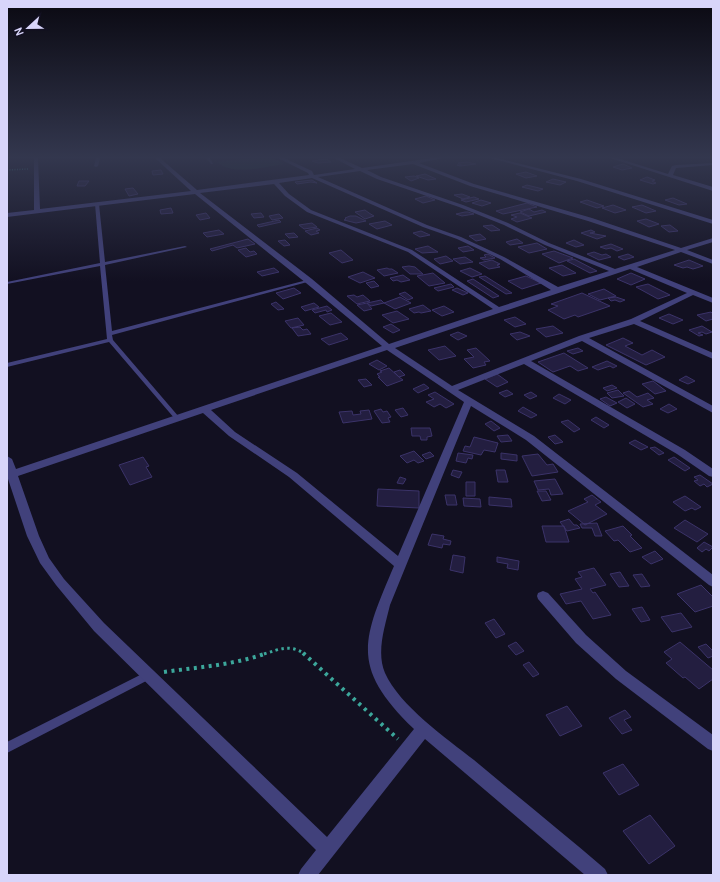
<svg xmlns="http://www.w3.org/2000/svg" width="720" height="882" font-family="Cabin,sans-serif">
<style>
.green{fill:#142a28}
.building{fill:#231e40;stroke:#3b3369}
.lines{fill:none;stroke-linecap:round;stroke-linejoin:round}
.path-far2{stroke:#3ca79b;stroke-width:1.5;stroke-dasharray:1 1.5;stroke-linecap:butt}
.path-far1{stroke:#3ca79b;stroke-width:3;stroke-dasharray:2.5 3.5;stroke-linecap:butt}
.path{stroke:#3ca79b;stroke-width:4;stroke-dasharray:3 4.5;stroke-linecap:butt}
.service{fill:#41417b;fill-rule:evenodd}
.minor{fill:#41417b;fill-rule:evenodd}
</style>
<rect width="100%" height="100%" fill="#121021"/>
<path class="green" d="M250,158H273L284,164C265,167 232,176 217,162Z"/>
<path class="building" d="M326,159L331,162L318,163L312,161Z
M467,162L476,164L460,166L457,165H461L458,163Z
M623,164L632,168L622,170L613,167Z
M161,170L163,174L153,175L152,171Z
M526,172L537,176L526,178L516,174Z
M425,174L436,179L428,180L416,176Z
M414,176L419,178L411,181L405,177Z
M647,177L655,180L652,181L656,183L653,184L640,180Z
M553,179L566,182L560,185L546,182Z
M312,180L317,183L311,182L297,184L295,182Z
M79,181H89L85,186H77Z
M527,185L543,189L538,191L522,187Z
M133,188L138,194L129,196L125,189Z
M462,194L470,197L463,199L454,195Z
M426,196L435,200L423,203L415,199Z
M474,197L479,199L466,202L461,200Z
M673,198L687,204L679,205L665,200Z
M481,200L491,203L482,206L472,203Z
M587,200L604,206L597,208L580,202Z
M527,203L537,207L503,214L496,211Z
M613,205L626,210L615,213L602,208Z
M642,205L656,211L646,213L632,207Z
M171,208L173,213L161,214L160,210Z
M529,209L534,212L542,210L546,212L529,216L520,212Z
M365,210L369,213L374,216L365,219L355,212Z
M465,212H468L474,214L462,216L456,214Z
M206,213L210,218L200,220L196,215Z
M261,213L264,217L254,218L251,214Z
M520,213L532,218L517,222L511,219L517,217L511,215Z
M279,214L283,218L272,220L269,216Z
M350,216H356L366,221L356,223L344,220L346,219L345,218Z
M646,219L659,224L649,227L637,221Z
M279,220L281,222L259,227L257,225Z
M385,221L392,225L377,229L369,224Z
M312,223L317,227L304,229L299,225Z
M492,225L500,230L491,231L483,226Z
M670,225L678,231L669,232L661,226Z
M317,228L320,230L316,231L319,233L311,235L305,231Z
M219,230L224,234L207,237L203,233Z
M591,230L595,232L590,233L606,236L597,239L581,233Z
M421,231L430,235L420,237L413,233Z
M294,233L298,237L289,238L285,234Z
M480,234L486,239L476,241L469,236Z
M248,239L255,244L237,248L233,245L212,251L210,249Z
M517,239L523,243L510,245L506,242Z
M285,240L290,245L284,246L278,241Z
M574,240L584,245L576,247L566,243Z
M537,243L547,249L529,253L518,247Z
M611,244L623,249L617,251L611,248L606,249L600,247Z
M428,246L438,252L422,253L415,249Z
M468,246L474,250L463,252L458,248Z
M246,248L250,252L254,251L257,254L246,257L238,250Z
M341,250L353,260L342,263L329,253Z
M554,251L573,258L559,263L542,254Z
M594,252L602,255L606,254L611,257L599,260L587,254Z
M488,254L495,258L484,260L480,258L486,257L484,255Z
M628,254L634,257L624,260L618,257Z
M446,256L453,261L440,264L434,259Z
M465,257L473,262L460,264L453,259Z
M574,259L597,271L590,273L567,261Z
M492,260L500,264L497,265L500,267L489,269L479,263Z
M689,260L703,266L693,269L687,267L683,268L674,265Z
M562,265L576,273L563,276L549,268Z
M409,266L415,267L423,274H410L402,267Z
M274,268L279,272L262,276L257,272Z
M387,268L389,269H392L398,273L384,276L377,270Z
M470,268L482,274L472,277L460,271Z
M363,272L375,278L360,283L348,277Z
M433,273L445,283L429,286L417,276Z
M631,273L645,279L631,285L617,279Z
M403,275L410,280L401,282L397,280L393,281L390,278Z
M485,276L512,293L506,294L479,277Z
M526,276L541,283L522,289L508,281Z
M473,279L499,296L493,298L467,281Z
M374,281L379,286L371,288L366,283Z
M451,284L454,287L438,291L434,288Z
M648,284L670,295L658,299L636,287Z
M294,288L301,293L283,299L276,293Z
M457,288L468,293L463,295L452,290Z
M604,289L616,296L600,300L588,294Z
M405,292L413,298L408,300L399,294Z
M582,293L610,306L578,317L575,315L564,319L548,310L558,306L551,304Z
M354,295L357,297L363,295L370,301L357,304L347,296Z
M400,297L411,303L395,309L384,303Z
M616,297L625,300L620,302L615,300L611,301L608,298Z
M381,300L384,303L371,306L367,303Z
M276,302L284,309L278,310L271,304Z
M314,303L319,307L305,311L301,307Z
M367,303L372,309L364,311L357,305Z
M423,305L431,311L421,313L419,312L414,313L409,309Z
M327,306L332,310L327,312L326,310L315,313L312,310Z
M444,306L454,312L442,316L432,310Z
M397,311L409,319L393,323L382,315Z
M711,312L713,314V319L706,321L697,315Z
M331,313L342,322L330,325L319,316Z
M669,314L683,320L673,324L659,318Z
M515,317L526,324L515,327L504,320Z
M298,318L304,325L291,328L285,321Z
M391,324L400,330L393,333L383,327Z
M553,326L563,333L546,337L536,329Z
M702,326L712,332L706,334L702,332L698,333L703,335L699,336L689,330Z
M300,327L303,330L307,329L311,334L298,336L292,328Z
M458,332L467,336L458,340L450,335Z
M520,332L530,336L517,340L510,334Z
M341,333L348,339L329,345L321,339Z
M623,338L633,343L625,346L642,355L652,350L665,357L646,365L606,345Z
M445,346L456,356L439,360L428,350Z
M476,348L490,361L484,362L486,365L473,368L464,359L474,357L467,350Z
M578,348L583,351L573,354L567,351Z
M564,353L588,368L578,371L570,366L553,372L538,362Z
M377,360L387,366L379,370L369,364Z
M607,361L617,366L613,368L610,366L598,370L592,367Z
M389,368L399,377L403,380L387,386L378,377H380L377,374L382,372L380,371Z
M400,370L405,375L399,377L394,372Z
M497,374L508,382L497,387L485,379Z
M686,376L695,381L688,384L679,380Z
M366,379L372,385L364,387L358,380Z
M653,381L666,391L655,394L642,384Z
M424,384L429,388L418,393L413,389Z
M612,385L617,388L607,391L603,388Z
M507,390L513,394L505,397L499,393Z
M618,390L624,396L612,398L607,393Z
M629,391L637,397L648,393L654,398L647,400L653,404L643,407L623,393Z
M435,392L454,404L446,408L440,404L434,407L426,402L434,399L428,395Z
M531,392L537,396L530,399L524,395Z
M559,394L571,400L565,404L553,398Z
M606,397L617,403L610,406L600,399Z
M626,398L635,404L627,408L618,402Z
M669,404L677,409L668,413L660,409Z
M523,407L537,415L531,418L518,411Z
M403,408L408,415L401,417L395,410Z
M381,409L383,412L387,411L391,417L388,418L390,422L382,423L374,411Z
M369,410L372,419L343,423L339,412L352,411L353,415L361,414L360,411Z
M596,417L609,425L604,428L591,420Z
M568,420L580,429L574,432L561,422Z
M491,421L500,428L494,431L485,424Z
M411,428H430L432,436L427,437V440H421L420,436H412Z
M508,435L512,441L501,442L497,436Z
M555,435L563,442L555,444L548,437Z
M474,437L498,443L495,452L484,450L481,455L463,451L465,446L470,447Z
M635,440L648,447L641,450L629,443Z
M655,447L664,453L659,455L650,448Z
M414,451L424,461L418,463L414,460L407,463L400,456Z
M430,452L434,456L426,459L422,455Z
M458,453L473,455L472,459L468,458L466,463L456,461Z
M501,453L517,455V461L501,459Z
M538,454L547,465L553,464L558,472L532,476L522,456Z
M143,457L149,466L146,467L152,477L130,485L119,465Z
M674,457L690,468L685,471L668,460Z
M453,470L462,472L459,478L451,475Z
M496,470H505L508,482H498Z
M700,475L713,484L707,487L704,484L700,486L694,481L698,480L694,477Z
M400,477L406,479L403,484L397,483Z
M555,479L563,494L551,495L549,489L538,490L534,481Z
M466,482H475V496H466Z
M378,489L419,491V508L377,506Z
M537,491H546L551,500L542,501Z
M445,495H455L457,505H447Z
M592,495L601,502L595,505L607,514L585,525L568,511L588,502L584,499Z
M685,496L701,507L695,510L692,508L685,511L673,502Z
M489,497L511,499L512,507L489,505Z
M463,498L480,499L481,507L464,506Z
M569,519L574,525H577L580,528L567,531L560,522Z
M685,520L708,534L697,542L674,528Z
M597,523L602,536H595L592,528H582L580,524Z
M542,526H564L569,542H546Z
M623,526L632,535L630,536L642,548L630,552L618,540L614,541L605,531Z
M432,534L444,536L443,539L451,541L450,545L443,544L442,548L428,545Z
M704,542L713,547L709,551L706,549L702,552L697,548Z
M655,551L663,559L651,564L642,557Z
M453,555L465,557L463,573L450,570Z
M497,557L519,561L518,570L507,568L508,564L497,562Z
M594,568L606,585L590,589L593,593L595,592L611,615L593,619L581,601L566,604L560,594L582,589L575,579L582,577L578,572Z
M620,572L629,586L619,587L610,574Z
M642,574L650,586L641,587L633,575Z
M701,585L713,597V606L695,612L677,594Z
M642,607L650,620L641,622L632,609Z
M681,613L692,627L672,632L661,617Z
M494,619L505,634L496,638L485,623Z
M516,642L524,651L516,655L508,646Z
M680,642L713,670V679L699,689L685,677L683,678L666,663L672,659L664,652Z
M706,644L713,651V656L708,658L698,647Z
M529,662L539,674L533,677L523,665Z
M567,706L582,726L560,736L546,715Z
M625,710L631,717L624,720L632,730L622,734L609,718Z
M623,764L639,785L619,795L603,773Z
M650,815L675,846L649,864L623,831Z"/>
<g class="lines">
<path class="path-far2" d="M7,170L28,169"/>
<path class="path-far1" d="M264,654C280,649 290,644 305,654"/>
<path class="path" d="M303,653L398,739
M164,672C199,667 234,665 267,653"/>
<path class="service" d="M96,158H100L98,166L96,167L94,166Z
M206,158H210L213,164H211Z
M97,203L99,204L105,262L185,246L187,247L105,265L112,331L307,280L311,281L112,335L113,340L179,417L180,418L179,419H175L109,342L7,367V363L107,339L100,266L7,284V282L100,263L95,204Z
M148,671L152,672L153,675L152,678L7,753V742Z"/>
<path class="minor" d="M34,158H38L40,209L191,191L155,158H160L197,190L309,175L308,173L278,158H284L312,171L314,175L355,169L334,158H340L362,168L432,158H443L419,163L474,184L592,218L681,248L713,238V242L687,250L713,260V264L681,252L637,267L713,298V303L693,295L640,321L713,353V359L634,324L589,338L713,406V413L582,341L531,361L685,450L713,469V477L709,476L677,454L524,364L458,390L534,436L713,575V587L709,585L526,440L471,406L390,605C385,626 376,652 385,673C399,705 447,739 474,760C518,797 562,832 605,869L608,875H585L425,739L318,875H298L301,869L316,850L94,631L56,585L40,563L27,536L8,479H7V456L12,459L16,469L382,346L306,283L195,194L7,217V213L34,210ZM413,164L470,186L588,221L675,250L615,269L549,243L508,223L463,205L381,177L367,170ZM360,171L377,179L459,207L504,225L545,245L609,271L558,287L504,257L461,237L427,225L318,177ZM312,178L423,227L457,239L500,259L551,290L499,307L412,250L311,210L289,194L279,183ZM274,184L285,196L307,212L408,252L493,309L389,344L312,279L200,193ZM630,269L687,293L631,319L579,336L452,386L395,348ZM387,350L464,402L398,556L297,473L235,432L211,410ZM203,413L229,436L289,477L394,566C362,641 350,667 414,729L327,837L104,623L64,579L49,558L39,536L18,476Z
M490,158H497L581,179L713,220V224L577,181Z
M610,158H617L668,174L672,166L676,165L713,163V165L676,168L673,175L713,187V191Z
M543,591L548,593L586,635L626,671L713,735V751L708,749L616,679L576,643L538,599L537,596L538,593Z"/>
</g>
<linearGradient id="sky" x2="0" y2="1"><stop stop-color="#0a0912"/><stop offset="0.56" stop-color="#33374e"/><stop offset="1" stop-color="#33374e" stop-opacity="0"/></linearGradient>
<rect width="720" height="281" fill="url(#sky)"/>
<rect width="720" height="882" fill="none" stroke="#d8d5fa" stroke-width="16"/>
<g transform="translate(28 28) rotate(248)" stroke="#121021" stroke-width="3" paint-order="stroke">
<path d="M0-3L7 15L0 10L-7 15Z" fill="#d8d5fa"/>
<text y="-6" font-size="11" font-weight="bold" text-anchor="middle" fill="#d8d5fa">N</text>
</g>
</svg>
